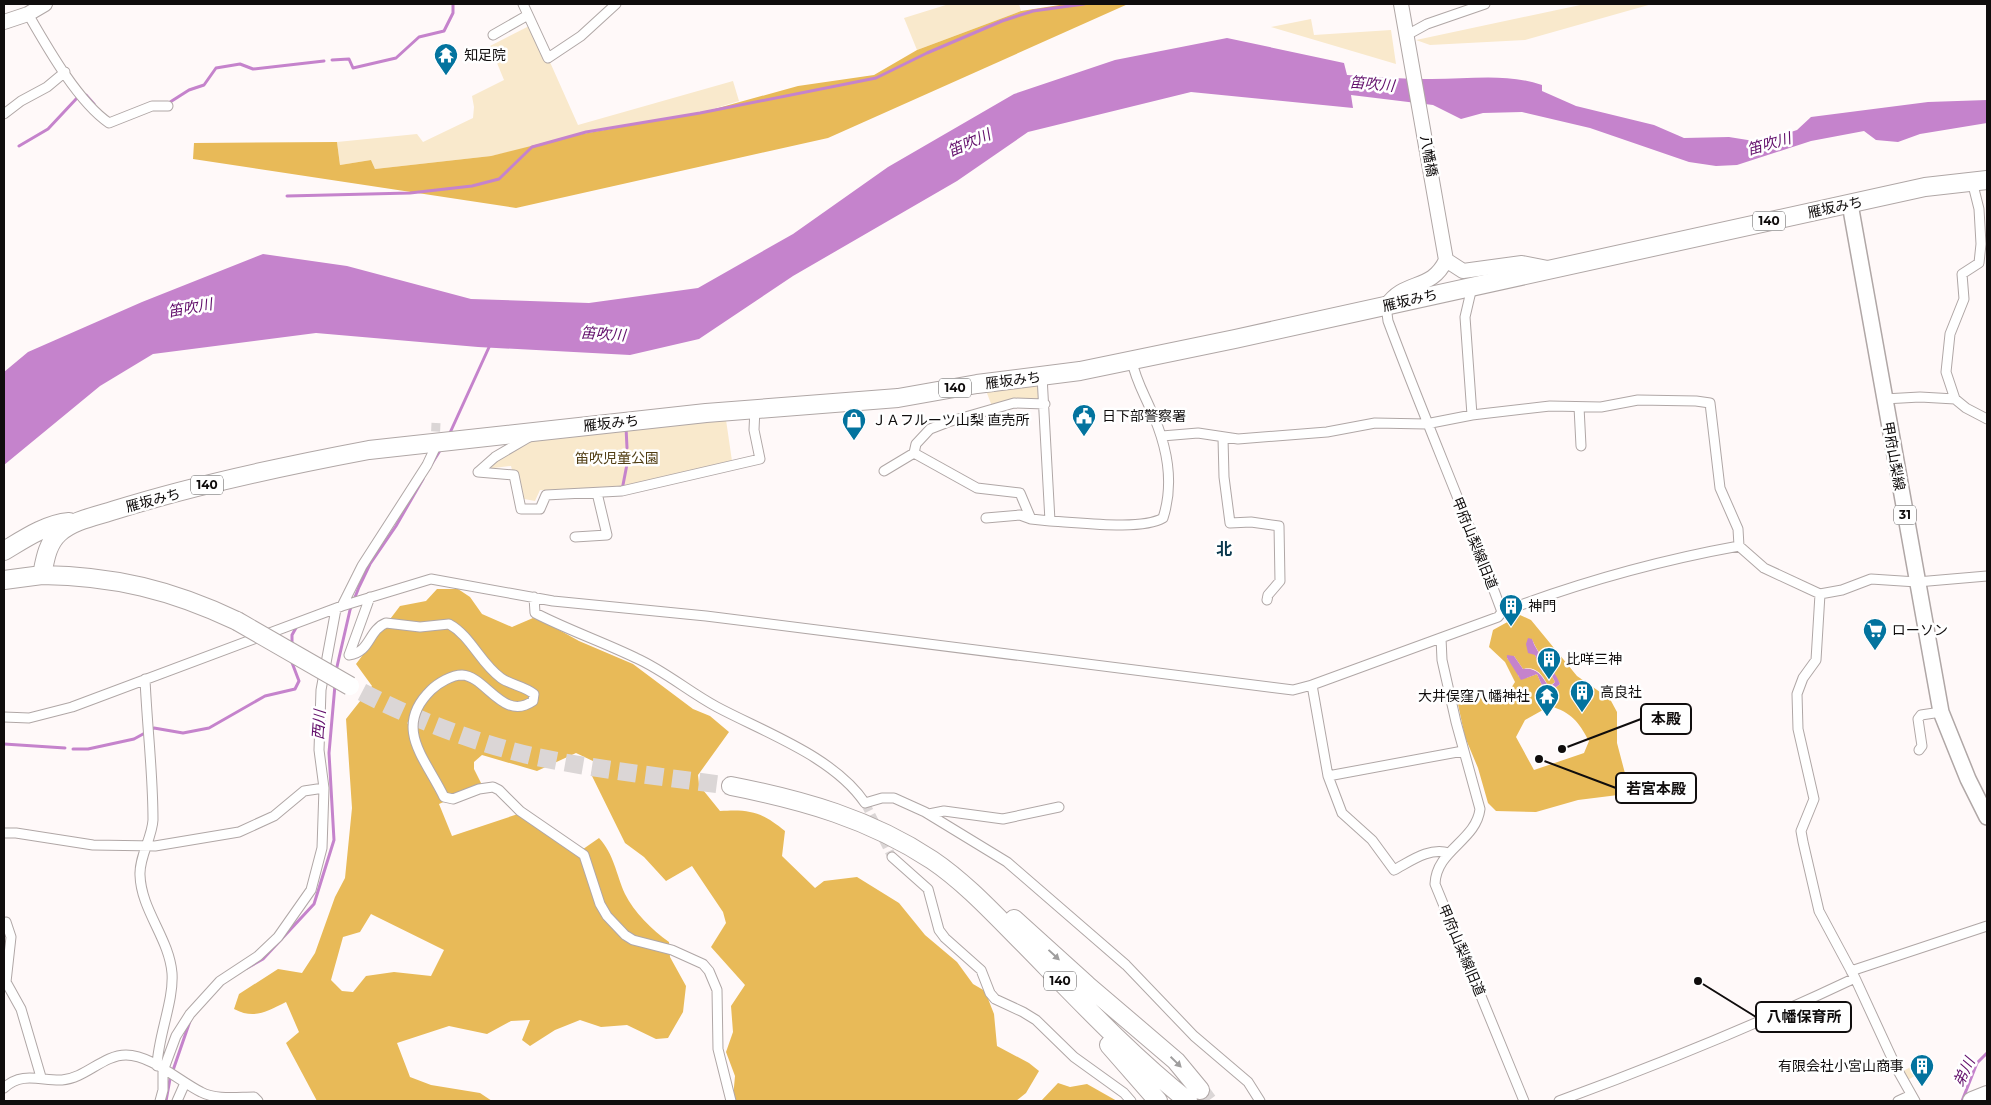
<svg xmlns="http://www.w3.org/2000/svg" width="1991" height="1105" font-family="Montserrat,'Noto Sans JP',sans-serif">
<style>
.green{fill:#f9e9cc}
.forest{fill:#e8ba58;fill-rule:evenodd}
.water{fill:#c583cc}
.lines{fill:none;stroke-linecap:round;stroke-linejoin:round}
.stream{stroke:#c583cc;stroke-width:3}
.street-tunnel{stroke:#dbd6d6;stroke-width:9;stroke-dasharray:9 4.5;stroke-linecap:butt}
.highway-tunnel{stroke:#dbd6d6;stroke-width:18;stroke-dasharray:18 9;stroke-linecap:butt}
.street-casing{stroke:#b0a7a6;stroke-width:11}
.secondary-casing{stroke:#b0a7a6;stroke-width:16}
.primary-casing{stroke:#b0a7a6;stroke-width:18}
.highway-casing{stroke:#b0a7a6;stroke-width:20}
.street{stroke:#fff;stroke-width:9}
.secondary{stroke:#fff;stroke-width:14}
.primary{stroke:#fff;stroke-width:15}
.highway{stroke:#fff;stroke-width:18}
.highway-bridge-casing{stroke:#b0a7a6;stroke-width:20;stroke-linecap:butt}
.highway-bridge{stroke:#fff;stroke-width:18}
.oneway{fill:#9f9e9e}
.labels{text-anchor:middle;stroke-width:5;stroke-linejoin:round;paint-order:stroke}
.shield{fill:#fff;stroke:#585656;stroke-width:1}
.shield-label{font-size:12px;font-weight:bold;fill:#100d0d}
.poi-label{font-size:14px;fill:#100d0d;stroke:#fff;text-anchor:start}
.street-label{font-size:14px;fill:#100d0d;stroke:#fff}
.park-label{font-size:14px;fill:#503d13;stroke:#fff}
.water-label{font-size:15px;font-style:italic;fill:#620e6b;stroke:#fff}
.quarter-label{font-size:16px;font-weight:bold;fill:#0a384d;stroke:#fff}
.leader{fill:none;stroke:#100d0d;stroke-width:2}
.callout-dot{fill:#100d0d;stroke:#fff;stroke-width:2}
.callout{fill:#fff;stroke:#100d0d;stroke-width:2}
.callout-label{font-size:15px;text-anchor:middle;font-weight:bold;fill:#100d0d}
</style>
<rect width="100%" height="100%" fill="#fff9f9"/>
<path class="green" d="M949,4H1019L1021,11L917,50L904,18Z
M1585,4H1652L1525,40L1430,45L1416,40Z
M1311,19L1314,35L1391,30L1396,64L1271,27Z
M533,24L578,125L733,81L739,101L700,113L491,156L375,169L371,160L340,165L337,142L417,134L423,142L473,118L474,107L472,96L504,80L490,46Z
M1041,383L1043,404L993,409L985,388Z
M725,413L732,461L622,491L540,490L535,501L519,498L511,466L485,469L534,438Z
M1920,1062L1924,1070L1908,1080L1903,1071Z"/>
<path class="forest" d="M1066,4H1128L828,138L516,208L193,159L194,143L337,142L340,165L371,160L375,169L491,156L571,136L700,113L798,86L874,75L917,50L1021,11Z
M437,589H458L470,597L482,614L512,627L533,618L552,626L579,641L633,664L693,709L710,716L729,732L698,775L699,785L720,811C750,809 762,812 785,831L782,856L815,888L824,881L857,877L899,903L925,935L957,962L973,984L985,991L994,1014L997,1046L1029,1063L1039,1071L1026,1093L1016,1101H721L733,1098L735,1076L726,1052L733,1032L731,1006L745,985L711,947L726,923L723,912L692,866L666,881L644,857L625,843L591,774L595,762L576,753L537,771L482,755L474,762V769L482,785L439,804L452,836L518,814L576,854L599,838C614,854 616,874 625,894C634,912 652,930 669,942L670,957L686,986L683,1012L668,1038L656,1039L627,1025L601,1027L580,1020L555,1030L530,1046L522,1040L530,1020L511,1021L487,1034L449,1026L397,1043L410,1077L431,1085L480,1093L492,1101H317L286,1043L299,1032L286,1002C267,1011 255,1020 234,1009L239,994L278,969L302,973L315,953L335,897L345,878L352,808L346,719L372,686L356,664L400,606L426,601ZM371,914L444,950L431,976L394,972L366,976L353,992L342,991L331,980L343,937L360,932Z
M1520,615L1531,620L1577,676L1610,699L1617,712V743L1627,781L1626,794L1578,800L1536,812L1496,811L1488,803L1478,768L1465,737L1456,695L1465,689L1475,697L1506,696L1515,682L1505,662L1489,647L1493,630ZM1532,639C1536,651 1553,671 1560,684L1550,692L1544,690L1537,674L1526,678L1518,676V672L1507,658L1514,656L1523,669C1535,666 1542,674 1547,684L1551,685L1555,682L1552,676L1543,673L1535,655ZM1550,706C1572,713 1578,721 1589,741L1584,753L1534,770L1516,737L1525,720Z
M1058,1083L1070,1087L1087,1084L1117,1101H1041Z"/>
<path class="water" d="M1227,38L1344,63L1347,75C1372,76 1398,79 1424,79C1465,80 1503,72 1542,85V91L1576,106L1654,125L1684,138L1729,137L1760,142L1797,130L1811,117L1928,102L1987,100V123L1920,134L1898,142L1876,140L1864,131L1811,141L1737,165L1716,166L1689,162L1590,128L1522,112L1483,113L1461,119L1433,105L1351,95L1353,108L1191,92L1028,132L957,181L793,276L699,339L630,355L478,347L316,333L153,354L100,386L4,465V372L28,352L142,302L263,254L347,266L471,299L589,303L698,288L793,234L888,167L1014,94L1115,60Z
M1528,638L1532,639C1537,656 1554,667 1560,684L1550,692L1544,690L1537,674L1521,680L1507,658V655L1514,656L1523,669C1535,667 1541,674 1547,684L1552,685L1555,682L1552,676C1538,672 1540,667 1535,655L1528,653L1526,644Z"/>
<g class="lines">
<path class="stream" d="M332,60L349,59L353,68L396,58L419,37L444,31L453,13V4
M86,95L94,104
M167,104L189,90L204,85L216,68L240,64L253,69L324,61
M19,146L48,129L77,98
M287,196L410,193L472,186L499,179L532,147L586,132L700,113L876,78L927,53L1002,21L1033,11L1084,4
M626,427L627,448
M449,435L490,345
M431,465L441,449
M622,490L628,459
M292,646V635L297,626
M336,671L350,610L359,587L370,564L396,526L423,479
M4,744L65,748
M73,749H88L134,739L154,728L183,733L209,728L265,696L295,689L299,681L291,660
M247,968L263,959L314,904L334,840L329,753L335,685
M166,1101L170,1079L190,1021
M1962,1101L1977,1063L1987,1053"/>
<path class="street-tunnel" d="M435,445L436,423
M865,803L892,857"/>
<path class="highway-tunnel" d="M362,692C416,720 473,742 532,756C598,770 665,777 731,786
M1200,1090L1208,1101"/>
<g class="street-casing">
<path id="street" d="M523,4L548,58L581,36L616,4
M28,14C47,47 78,102 109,123L152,106H168
M493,35L528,15
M1407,35L1427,24L1485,4
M4,114L21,101L47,87L65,72
M1972,181L1979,209L1981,244L1979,263L1962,274L1964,299L1950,334L1946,372L1955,399L1966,408L1987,419
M1472,287L1465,317L1472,415
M1386,306L1388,321C1424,418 1466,514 1502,612
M1884,399L1920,397L1955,399
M1579,407L1581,446
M1162,436L1198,433L1238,439L1327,432L1375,423L1426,424L1472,415L1550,406L1601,407L1638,400L1696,401L1710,403L1720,488L1738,529L1739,546L1764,568L1820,594L1842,590L1871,579L1917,582L1987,576
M1223,438L1224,477L1230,523L1251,522L1279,526L1280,581L1268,595L1267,600
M914,453L977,488L1020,493L1031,519L1050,521L1042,376
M884,471L914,453L916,444L930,429L948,422L1014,403L1045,404
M478,472L514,475L521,509H540L546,495L622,491L760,459L754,430L755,408
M478,472L495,457L529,437
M986,518L1020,515L1031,519
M1050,521C1077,522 1141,531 1163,518C1175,481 1166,442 1150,408C1143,392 1135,378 1132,361
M575,537L607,535L597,493
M1820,594L1816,660L1803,678L1797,694L1798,729L1814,799L1801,831L1803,842L1819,911L1855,978L1897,1069L1915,1101
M370,597L349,655C371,652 368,630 386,623L420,627L449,624C471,636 480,663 501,678C511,685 524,686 534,694L533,701C503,722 486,676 462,675C452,675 438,683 431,690C392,728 426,759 444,797L453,799L479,789L493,787L499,790L520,811L584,855L600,904L607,916L625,935L633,940L672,950L703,964L709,971L717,990L718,1049L731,1101
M534,597L535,613C568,630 603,642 636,658C665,671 689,692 717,707C766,733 834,757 865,803L882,798H894L925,812L1007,862L1126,965L1194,1036L1248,1082L1260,1101
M342,606L362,566L427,465L435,448
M1502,612C1581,582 1656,561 1739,546
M1441,638L1442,660L1456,722L1480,809C1476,841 1436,850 1435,884L1524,1101
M145,679C147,726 153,773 153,820C152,838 139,857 140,875C141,910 169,938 172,973C174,1001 158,1036 157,1066
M1312,685L1328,776L1342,813L1372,840L1394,870C1411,861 1429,847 1449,853
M4,717L29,718L72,707L342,606L431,579L553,601L706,616L1293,690L1312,685L1498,617L1502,612
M1919,750L1922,746L1918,719L1921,715L1941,712
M1328,776L1463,751
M929,814L944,811L1003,819L1059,807
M4,833H16L93,845L155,846L239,832L274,816L304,791L324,788
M892,857L928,889L939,930L945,938L981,970L990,993L995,999L1023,1012L1036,1020L1074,1057L1124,1093L1131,1101
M4,923L6,922L11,937L6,982L21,1009L41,1077
M1851,971L1987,926
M4,1088C22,1071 41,1081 62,1080C86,1078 103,1055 126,1055C151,1055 179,1081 201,1092C216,1100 237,1097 254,1097L258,1101
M160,1101L163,1090V1071L176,1036L190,1014L220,981L258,956L278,937L311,890L322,848L324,788L319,750L321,690L336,609
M177,1101L185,1083
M1559,1101C1660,1064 1758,1024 1855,978
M1898,1101L1911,1095"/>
</g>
<g class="secondary-casing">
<path id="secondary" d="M4,22L28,14L45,4
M1446,260L1463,271L1522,263L1548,268
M1386,306C1405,278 1431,292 1446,260L1401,4"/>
</g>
<g class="primary-casing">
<path id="primary" d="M1850,204L1941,712L1968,779L1987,817"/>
</g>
<g class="highway-casing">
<path id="highway" d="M4,551C24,539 46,524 69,522
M42,575C114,576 172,590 237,621
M4,580L42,575C45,560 47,544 59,533C73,520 97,516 115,510C198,484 284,466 369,450L706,413L898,398L977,384L1080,371L1235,339L1925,187L1987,180
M731,786C803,800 870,819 932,860C966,883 995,915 1024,944C1077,998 1129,1054 1188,1101
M1014,919L1087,985L1176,1061L1200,1090
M1109,1045L1158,1101
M1972,1101L1987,1095"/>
</g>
<use href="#street" class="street"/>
<use href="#secondary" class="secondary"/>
<use href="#primary" class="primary"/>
<use href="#highway" class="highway"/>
<g class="highway-bridge-casing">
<path id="highway-bridge" d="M237,621L350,686"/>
</g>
<use href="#highway-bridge" class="highway-bridge"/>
</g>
<defs><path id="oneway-solid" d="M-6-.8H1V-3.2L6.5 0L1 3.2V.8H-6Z" transform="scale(1.25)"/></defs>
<g class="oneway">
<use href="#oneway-solid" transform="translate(1054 955) rotate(43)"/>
<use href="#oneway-solid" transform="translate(1176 1062) rotate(44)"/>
</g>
<defs>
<g id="temple-pin" transform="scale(1.25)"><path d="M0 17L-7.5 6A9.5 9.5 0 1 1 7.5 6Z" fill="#03739e" stroke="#fff"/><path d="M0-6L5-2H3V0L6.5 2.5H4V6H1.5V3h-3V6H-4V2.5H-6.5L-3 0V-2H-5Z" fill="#fff"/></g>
<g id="civic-pin" transform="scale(1.25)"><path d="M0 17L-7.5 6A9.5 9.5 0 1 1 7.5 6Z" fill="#03739e" stroke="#fff"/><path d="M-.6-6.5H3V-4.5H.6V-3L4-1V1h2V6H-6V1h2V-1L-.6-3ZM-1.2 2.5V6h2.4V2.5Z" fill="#fff"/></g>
<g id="shop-pin" transform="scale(1.25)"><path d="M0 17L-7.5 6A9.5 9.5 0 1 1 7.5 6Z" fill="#03739e" stroke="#fff"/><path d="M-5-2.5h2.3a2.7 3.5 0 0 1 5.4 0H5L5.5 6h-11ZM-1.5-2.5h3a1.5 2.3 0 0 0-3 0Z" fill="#fff"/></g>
<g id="building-pin" transform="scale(1.25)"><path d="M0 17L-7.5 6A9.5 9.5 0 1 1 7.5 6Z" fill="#03739e" stroke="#fff"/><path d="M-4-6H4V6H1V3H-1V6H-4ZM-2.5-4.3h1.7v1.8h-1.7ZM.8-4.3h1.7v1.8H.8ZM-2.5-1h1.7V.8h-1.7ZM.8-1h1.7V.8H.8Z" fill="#fff"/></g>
<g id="supermarket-pin" transform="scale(1.25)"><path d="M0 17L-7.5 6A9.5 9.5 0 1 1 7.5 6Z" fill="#03739e" stroke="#fff"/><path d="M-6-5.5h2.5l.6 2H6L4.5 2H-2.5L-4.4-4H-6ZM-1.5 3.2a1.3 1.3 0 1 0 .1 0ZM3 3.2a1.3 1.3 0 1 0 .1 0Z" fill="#fff"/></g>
</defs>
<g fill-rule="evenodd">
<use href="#temple-pin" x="446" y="55"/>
<use href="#civic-pin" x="1084" y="416"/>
<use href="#shop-pin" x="854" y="420"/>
<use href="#building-pin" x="1511" y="606"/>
<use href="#supermarket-pin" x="1875" y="630"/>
<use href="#building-pin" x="1549" y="659"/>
<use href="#building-pin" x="1582" y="692"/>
<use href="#temple-pin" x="1547" y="696"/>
<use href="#building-pin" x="1922" y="1066"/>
</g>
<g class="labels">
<g class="shield">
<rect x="1753" y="211.5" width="32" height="19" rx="4"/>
<rect x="939" y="378.5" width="32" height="19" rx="4"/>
<rect x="191" y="475.5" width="32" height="19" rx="4"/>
<rect x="1894" y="505.5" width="22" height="19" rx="4"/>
<rect x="1044" y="971.5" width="32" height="19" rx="4"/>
</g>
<g class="shield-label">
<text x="1769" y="225">140</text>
<text x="955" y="392">140</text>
<text x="207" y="489">140</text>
<text x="1905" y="519">31</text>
<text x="1060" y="985">140</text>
</g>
<g class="poi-label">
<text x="464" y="60">知足院</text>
<text x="1102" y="421">日下部警察署</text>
<text x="872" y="425">ＪＡフルーツ山梨 直売所</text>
<text x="1528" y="611">神門</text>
<text x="1892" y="635">ローソン</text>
<text x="1566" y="664">比咩三神</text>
<text x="1600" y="697">高良社</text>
<text x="1530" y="701" text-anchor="end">大井俣窪八幡神社</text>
<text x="1904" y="1071" text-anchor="end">有限会社小宮山商事</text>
</g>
<g class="street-label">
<text transform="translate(1429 156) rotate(80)" y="5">八幡橋</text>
<text transform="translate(1835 207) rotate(-12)" y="5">雁坂みち</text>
<text transform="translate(1410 300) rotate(-13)" y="5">雁坂みち</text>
<text transform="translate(1013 380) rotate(-7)" y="5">雁坂みち</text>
<text transform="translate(611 423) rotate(-6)" y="5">雁坂みち</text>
<text transform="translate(1894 456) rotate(80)" y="5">甲府山梨線</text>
<text transform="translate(153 500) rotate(-15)" y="5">雁坂みち</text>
<text transform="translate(1475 543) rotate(68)" y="5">甲府山梨線旧道</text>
<text transform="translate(1462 950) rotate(67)" y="5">甲府山梨線旧道</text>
</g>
<g class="park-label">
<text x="617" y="463">笛吹児童公園</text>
</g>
<g class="water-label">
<text transform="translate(1372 84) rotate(5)" y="5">笛吹川</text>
<text transform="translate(969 143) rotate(-24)" y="5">笛吹川</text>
<text transform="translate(1769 144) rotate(-16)" y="5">笛吹川</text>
<text transform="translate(190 308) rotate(-10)" y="5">笛吹川</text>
<text transform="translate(603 334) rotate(4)" y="5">笛吹川</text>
<text transform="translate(319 725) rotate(-86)" y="5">西川</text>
<text transform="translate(1964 1072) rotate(-64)" y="5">弟川</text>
</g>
<g class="quarter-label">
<text x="1224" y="555">北</text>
</g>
</g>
<path class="leader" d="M1562 749L1641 719M1539 759L1616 788M1698 981L1756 1017"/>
<g class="callout-dot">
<circle cx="1562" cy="749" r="5"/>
<circle cx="1539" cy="759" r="5"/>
<circle cx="1698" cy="981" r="5"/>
</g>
<g class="callout">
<rect x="1641" y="704" width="50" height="30" rx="5"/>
<rect x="1616" y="773" width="80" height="30" rx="5"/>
<rect x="1756" y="1002" width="95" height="30" rx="5"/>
</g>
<g class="callout-label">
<text x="1666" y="724">本殿</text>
<text x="1656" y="794">若宮本殿</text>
<text x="1804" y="1022">八幡保育所</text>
</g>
<rect width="1991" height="1105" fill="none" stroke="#100d0d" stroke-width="10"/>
</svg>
